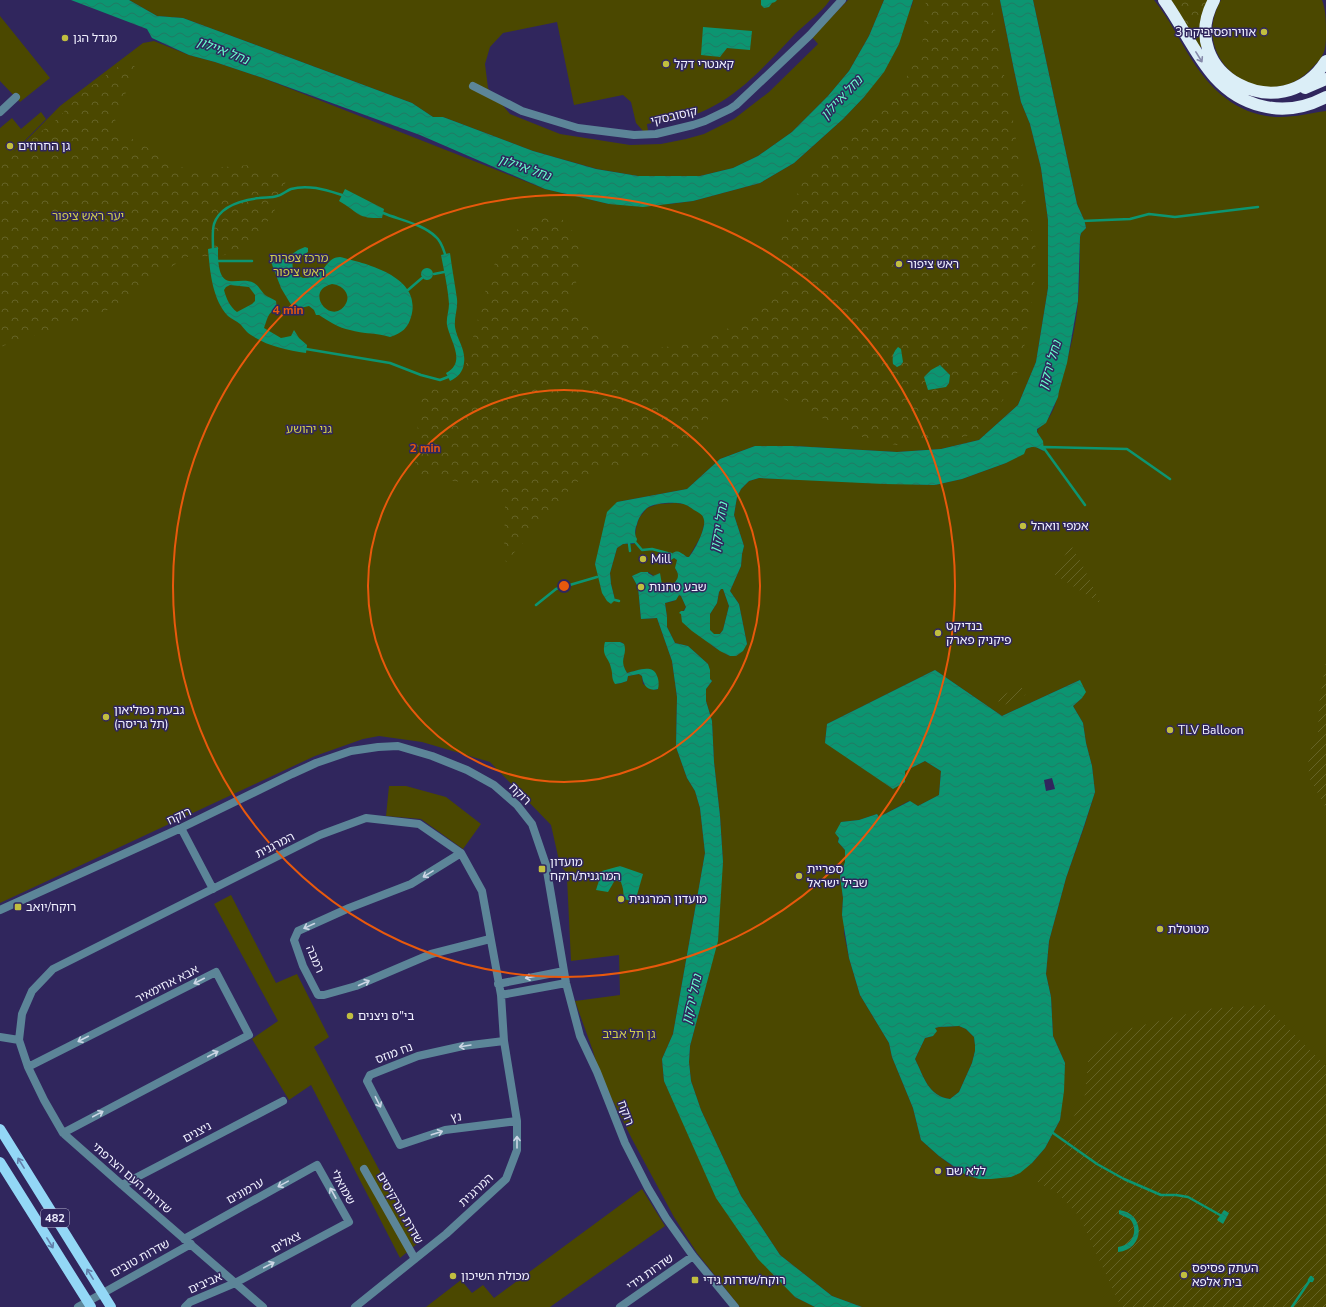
<svg xmlns="http://www.w3.org/2000/svg" width="1326" height="1307" font-family="'Nunito Sans','Noto Sans Hebrew',sans-serif">
<style>
.green{fill:#4b4800;fill-rule:evenodd}
.forest{fill:url(#forest-crowns)}
.garden{fill:url(#garden-furrows)}
.water{fill:url(#water-waves);fill-rule:evenodd}
.pier{fill:#30265d}
.lines{fill:none;stroke-linecap:round;stroke-linejoin:round}
.stream{stroke:#0c9571;stroke-width:2.5}
.minor{stroke:#5c8598;stroke-width:8}
.major{stroke:#93d7f6;stroke-width:10}
.highway{stroke:#dbeef7;stroke-width:12}
.oneway{stroke:#868aaa}
.oneway2{stroke:#ccd6e5}
.oneway3{stroke:#627eaa}
.ring{fill:none;stroke:#e8590c;stroke-width:2}
.poi-dot{fill:#c1be40;stroke:#30265d;stroke-width:1.5}
.labels{text-anchor:middle;stroke-width:3;stroke-linejoin:round;paint-order:stroke}
.shield{fill:#30265d;stroke:#b7b4ce;stroke-width:1}
.shield-label{font-size:11px;font-weight:bold;fill:#f1f1ff}
.poi-label{font-size:12px;fill:#f1f1ff;stroke:#30265d;text-anchor:start}
.street-label{font-size:12px;fill:#f1f1ff;stroke:#30265d}
.park-label{font-size:12px;fill:#cfcc4a;stroke:#30265d}
.water-label{font-size:13px;font-style:italic;fill:#66fecc;stroke:#30265d}
.centre{fill:#e8590c;stroke:#30265d;stroke-width:2}
.ring-label{font-size:12px;text-anchor:middle;font-weight:bold;fill:#e8590c;stroke:#30265d;stroke-width:3;stroke-linejoin:round;paint-order:stroke}
</style>
<defs>
<pattern id="forest-crowns" width="20" height="18" patternUnits="userSpaceOnUse"><rect width="20" height="18" fill="#4b4800"/><path d="M2 6a3 3 0 1 1 6 0M12 15a3 3 0 1 1 6 0" fill="none" stroke="#656326"/></pattern>
<pattern id="garden-furrows" width="10" height="10" patternUnits="userSpaceOnUse"><rect width="10" height="10" fill="#4b4800"/><path d="M-1 1l2-2M0 10L10 0M9 11l2-2" fill="none" stroke="#656326"/></pattern>
<pattern id="water-waves" width="16" height="10" patternUnits="userSpaceOnUse"><rect width="16" height="10" fill="#0c9571"/><path d="M0 5q4-4 8 0t8 0" fill="none" stroke="#217a64"/></pattern>
</defs>
<rect width="100%" height="100%" fill="#30265d"/>
<path class="green" d="M129,0H830C821,13 806,23 795,34C760,71 731,106 681,119C670,122 658,122 647,124L648,131H643L636,123L631,102L623,95L574,105L557,22L503,33L490,47L485,64L488,88L510,114L560,134L630,145L661,144L686,139L704,134L734,119L769,92L818,44L812,37L848,0H884L869,36L849,71L828,96L792,132L758,156L733,168L700,176H638L597,169L533,151L443,117H433L412,103L183,18L157,16Z
M913,0H1000L1014,70L1021,102L1030,124L1041,168L1048,220V288L1036,362L1018,405L979,440L941,449L897,452L794,446H755L720,459L687,489L617,502L595,564L615,600L611,584L610,573L617,548L623,544H634L636,528L639,518L647,508L658,504L675,503L685,504L702,514L705,521L701,536L689,557H687C678,551 675,549 667,559V561L674,558L677,560L676,570L678,573V578L671,589L663,591L654,576L648,572L632,576L638,587L641,619L657,618L672,661L677,697L676,747L687,778L695,791L700,808L705,853L673,1034L662,1059L664,1081L688,1131L795,1297L815,1307H740L697,1253L674,1217L632,1139L599,1073L593,1051L575,1001L620,995L619,955L571,961L567,878L565,871L560,865L551,825L490,762L422,742L379,736L363,739L315,756L0,903V167L60,106L143,43L154,41L189,55L215,62L263,78L545,189L609,204H670L693,201L760,183L794,163L813,146L843,119L864,97L912,5ZM620,642L623,643C623,646 625,650 624,653C623,663 621,664 627,673L643,669H648L658,681V689L655,690L643,684L642,676L639,674L628,676L627,681L618,684L612,676V669L605,643Z
M1033,0H1154C1169,18 1179,40 1192,60C1212,92 1241,117 1280,117C1296,117 1311,113 1326,111V1307H862L832,1296L780,1255L741,1196L701,1110L691,1081L689,1062L690,1046L705,990L723,862L720,816L714,762L712,721L706,701V689L712,681L710,679L708,664L688,646L675,643L667,627V617L665,603L674,601L679,595L681,596L686,607L681,614L714,647L730,656L747,644L739,604L730,591L741,566L742,554L744,546L734,515L737,497L741,489L749,481L759,478L935,485L962,479L1006,463L1026,449L1032,446L1036,447L1043,451L1040,437L1037,432L1038,429C1055,416 1056,401 1061,381C1069,355 1076,328 1078,301C1080,280 1080,258 1080,237L1081,233L1086,228C1085,219 1080,212 1077,204ZM935,670L1002,716L1080,680L1082,698L1073,706L1083,723L1086,743L1092,766L1095,792L1084,827L1066,878L1049,941L1046,974L1051,997L1053,1036L1065,1063L1060,1120L1045,1148L1032,1163L956,1169L939,1156L921,1140L913,1108L892,1057L889,1043L860,995L849,958L844,933V921L842,915L843,898L840,876L845,862V850L838,842L841,822L859,820L877,814L879,817L909,801L918,806L939,795L941,771L925,761L905,771L825,743L827,724Z
M1221,0H1322C1326,11 1326,21 1326,33C1326,53 1324,56 1310,70C1266,116 1186,63 1221,0Z
M0,16L50,78L20,102L0,81Z
M41,112L46,119L0,166V128L12,118L21,129Z
M721,589H723L729,606L723,630L720,634H713L710,630V614L717,603L719,592Z
M389,786H406L446,797L481,824L463,849L421,819L386,816Z
M231,895L276,983L297,974L329,1037L314,1047L418,1243L400,1258L311,1085L289,1100L252,1039L278,1021L214,904Z
M959,1026L966,1029L974,1037L975,1045V1051L972,1063L959,1092L950,1099C928,1096 924,1077 915,1059L925,1038L933,1036L935,1028L939,1027Z
M642,1189L665,1226L550,1307H426L461,1280L472,1293L483,1285L494,1298Z"/>
<path class="forest" d="M926,0H992L993,19L1014,125L1023,190L1036,249L1034,289L1021,366L996,413L979,432L963,437L896,445L858,436L766,390L713,406L699,441L660,451L624,464L594,471L574,484L559,503L556,511L519,547L506,562L504,557L505,506L502,494L481,485L414,475L419,410L425,386L445,393L463,375L491,270L515,231L542,215L554,214L570,225L579,249V271L571,303L581,322L601,337L642,350L689,344L749,320L782,292L781,235L805,175L878,111L903,84L922,49Z
M1171,0H1208C1201,16 1202,30 1203,47H1199Z
M126,61L132,62L137,71L131,80L115,119L118,131L187,170L250,165L288,176L274,212L245,254L186,257L106,311L0,347V162L54,122L83,92Z"/>
<path class="garden" d="M1071,545L1083,566L1101,604L1054,574Z
M1326,661V808L1310,779L1308,766L1309,756L1312,745L1318,735L1319,705Z
M1021,687L1026,692L1025,695L1004,705L998,701V697Z
M1265,1005L1326,1066V1307H1121L1079,1216L1057,1193L1034,1180L1053,1157L1085,1095L1089,1052L1120,1031L1206,1009Z"/>
<path class="water" d="M71,0H129L157,16L183,18L412,103L433,117H443L533,151L596,169L638,176H700L733,168L758,156L792,132L828,96L849,71L869,36L884,0H913L899,44L884,72L864,97L843,119L794,163L760,183L693,201L643,207L609,204L545,189L420,135L263,78L215,62L189,55L152,38L147,29Z
M761,0H777L775,2L772,3L769,7L764,8L761,5Z
M1000,0H1033L1077,204C1080,212 1085,219 1086,228L1081,233L1080,237L1078,301L1067,363L1059,391L1058,397L1046,423L1037,429V432L1043,441L1044,451C1037,448 1035,445 1026,449L1024,454L1006,463L962,479L935,485L884,484L759,478L749,481L741,489L737,497L734,515L744,546L742,554L741,566L730,591L739,604L747,644L743,651L736,656H730L720,651L692,631L682,622L681,614L679,613L681,611H684L686,607L681,596L679,595L676,600L665,603L667,617V627L675,643L688,646L708,664L710,670V679L712,681L706,689V701L712,721L714,762L720,816L723,862L718,941L690,1046L689,1062L691,1081L701,1110L741,1196L780,1255L832,1296L862,1307H815L795,1297L758,1259L716,1198L664,1081L662,1059L673,1034L705,853L700,808L695,791L687,778L676,747L677,697L672,661L657,618L641,619L638,587L632,576L641,572H648V573L653,576L660,573L663,591L671,589C675,579 682,579 675,568L677,560L674,558L668,562L667,559C676,549 677,550 687,557H689C695,550 706,528 704,520C703,514 699,513 694,510C691,508 689,506 686,505C678,501 654,503 647,508C642,512 638,519 637,524C635,529 634,534 637,539L636,543L623,544L617,548L610,573L611,584L615,600L611,604L607,601L602,593L595,564L607,512L617,502L687,489L720,459L755,446H794L897,452L941,449L979,440L1018,405L1036,362L1048,288V220L1041,168L1030,124L1021,102L1014,70ZM721,589H723L729,606L723,630L720,634H714L710,630V614L717,603L719,592Z
M703,27L752,31L750,50L727,48L720,57L701,55Z
M345,189L384,209L382,218C356,219 359,212 339,201Z
M218,247C218,256 217,279 229,281C237,282 246,279 254,283C259,286 261,291 265,295C268,297 273,299 276,301L277,309C268,311 267,320 264,328L281,338L291,336L294,330L299,338L307,345L306,353C287,350 267,346 251,335C247,333 244,328 240,324C237,321 231,319 228,316C212,299 210,271 208,249ZM230,285L249,287L255,295V301L252,304L237,312C230,307 226,298 224,290L226,287Z
M305,247L308,248V252L293,261C291,270 295,274 303,278C308,278 314,277 318,274C326,268 329,257 340,257C368,264 423,277 411,317C408,328 402,333 390,337C378,333 363,334 350,330C339,328 328,321 319,315H316L314,310L309,306L300,308L296,313L281,288L271,262L285,259L298,250ZM332,284C343,285 352,295 345,305C331,326 303,291 332,284Z
M450,253C452,269 455,284 457,299C458,309 454,317 455,327C457,340 466,349 464,363C463,372 458,377 450,381L446,373C467,362 450,341 447,325C446,318 449,311 449,304C448,288 444,271 441,255Z
M421 274a6 6 0 1 1 12 0a6 6 0 1 1-12 0Z
M898,347L901,349L903,362L901,365L897,367L893,364C892,357 893,352 898,347Z
M940,365L950,375L949,383L946,387L928,390L924,377L931,370Z
M605,642H620L624,644C628,656 618,658 627,673C636,671 653,663 657,676C659,680 659,685 658,689C647,692 643,684 642,676L639,674L628,676L627,681L621,683L615,684C611,678 613,674 611,668C609,657 601,657 605,642Z
M935,670L1002,716L1080,680L1086,692L1082,698L1073,706L1083,723L1086,743L1092,766L1095,792L1084,826L1066,878L1049,941L1046,974L1051,997L1053,1036L1065,1063L1064,1091L1060,1120L1045,1148L1032,1163L1020,1173L1011,1177L991,1179H979L966,1175L939,1156L921,1140L913,1108L892,1057L889,1043L860,995L849,958L842,915L843,898L840,876L845,862V850L838,842L839,838L835,833L841,822L859,820L877,814L879,817L910,801L918,806L939,795L941,771L925,761L905,771V782L893,789L825,743L827,724ZM959,1026L966,1029L974,1037L975,1045V1051L972,1063L959,1092L950,1099C928,1096 924,1077 915,1059L925,1038L933,1036L937,1031L935,1028L939,1027Z
M620,866L643,874L635,902L624,899L623,889L621,882L615,880L608,892L596,890L602,871Z
M1119,1210C1146,1213 1145,1250 1118,1252V1247C1133,1245 1139,1230 1130,1219L1119,1214Z
M1224,1210L1229,1213L1223,1224L1217,1220Z"/>
<path class="pier" d="M1052,778L1055,789L1046,791L1044,780Z"/>
<g class="lines">
<path class="stream" d="M383,213C400,220 423,224 436,237C441,241 443,248 445,254
M1082,221L1130,219L1149,214L1175,217L1258,207
M213,248C213,241 212,231 214,224C220,205 243,200 259,198C265,197 272,198 277,196C282,195 286,191 291,189C308,184 326,190 342,195
M218,261H252
M434,274L444,272
M408,290L422,278
M306,349L390,363L421,375L440,380L448,377
M1043,447L1085,505
M1044,447L1127,449L1170,479
M629,543L630,551
M636,543L642,550L652,549L671,554
M615,600L619,601
M536,605L556,589L597,577
M1053,1133L1097,1164L1124,1179L1161,1195H1176L1188,1197L1220,1215
M1311,1277L1313,1279L1312,1281L1309,1280Z
M1292,1307L1310,1280"/>
<path class="minor" d="M473,86L522,111L578,128L634,135L656,134L693,125L705,121L730,109L736,105L810,35L842,0
M0,112L16,97
M181,828L213,889
M461,853L411,884L349,908L298,931L294,940L303,966L318,995H324L356,986L431,954L490,939
M0,910L181,828L292,774L316,763L351,751L378,747L398,746L432,756L467,770L494,785L517,805L532,824L546,865L566,983L580,1036L597,1072L625,1143L648,1188L666,1218L693,1256L735,1307
M498,984L564,971
M501,995L566,983
M0,1037L19,1040
M504,1041L463,1046L418,1056L370,1075L367,1081L400,1145L445,1130L517,1121
M28,1067L216,972L249,1035L63,1133
M364,1169L415,1259
M122,1185L283,1101
M184,1239L317,1165L349,1222L235,1283L190,1302L185,1307
M78,1307L191,1244
M263,1307L122,1185L63,1133L44,1100L28,1067L19,1040L22,1014L32,991L53,969L320,835L366,818L419,824L461,853L482,891L501,995L504,1041L517,1121V1150L506,1179L446,1234L355,1307
M620,1307L693,1256"/>
<path class="major" d="M0,1129L111,1307
M0,1162L91,1307"/>
<path class="highway" d="M1164,0C1193,40 1208,93 1262,106C1285,112 1305,108 1326,97
M1214,0C1174,73 1282,131 1326,61
M1305,88L1326,79"/>
</g>
<defs><path id="oneway-shaft" d="M-6 0H5M1.5-3L5.5 0L1.5 3" fill="none" stroke-width="1.6" stroke-linecap="round" stroke-linejoin="round"/></defs>
<use class="oneway" href="#oneway-shaft" transform="translate(1199 57) rotate(58)"/>
<g class="oneway2">
<use href="#oneway-shaft" transform="translate(428 874) rotate(148)"/>
<use href="#oneway-shaft" transform="translate(309 926) rotate(155)"/>
<use href="#oneway-shaft" transform="translate(531 977) rotate(169)"/>
<use href="#oneway-shaft" transform="translate(199 981) rotate(153)"/>
<use href="#oneway-shaft" transform="translate(364 983) rotate(-24)"/>
<use href="#oneway-shaft" transform="translate(83 1039) rotate(153)"/>
<use href="#oneway-shaft" transform="translate(465 1046) rotate(171)"/>
<use href="#oneway-shaft" transform="translate(213 1054) rotate(-28)"/>
<use href="#oneway-shaft" transform="translate(378 1102) rotate(63)"/>
<use href="#oneway-shaft" transform="translate(98 1114) rotate(-28)"/>
<use href="#oneway-shaft" transform="translate(437 1133) rotate(-18)"/>
<use href="#oneway-shaft" transform="translate(517 1142) rotate(-90)"/>
<use href="#oneway-shaft" transform="translate(283 1184) rotate(151)"/>
<use href="#oneway-shaft" transform="translate(333 1193) rotate(-119)"/>
<use href="#oneway-shaft" transform="translate(269 1265) rotate(-28)"/>
</g>
<g class="oneway3">
<use href="#oneway-shaft" transform="translate(21 1163) rotate(-122)"/>
<use href="#oneway-shaft" transform="translate(50 1243) rotate(58)"/>
<use href="#oneway-shaft" transform="translate(90 1274) rotate(-122)"/>
</g>
<g class="ring">
<circle cx="564" cy="586" r="196"/>
<circle cx="564" cy="586" r="391"/>
</g>
<g class="poi-dot">
<circle cx="1264" cy="32" r="4"/>
<circle cx="65" cy="38" r="4"/>
<circle cx="666" cy="64" r="4"/>
<circle cx="10" cy="146" r="4"/>
<circle cx="899" cy="264" r="4"/>
<circle cx="1023" cy="526" r="4"/>
<circle cx="643" cy="559" r="4"/>
<circle cx="641" cy="587" r="4"/>
<circle cx="938" cy="633" r="4"/>
<circle cx="106" cy="717" r="4"/>
<circle cx="1170" cy="730" r="4"/>
<rect x="538" y="865" width="8" height="8" rx="2"/>
<circle cx="799" cy="876" r="4"/>
<circle cx="621" cy="899" r="4"/>
<rect x="14" y="903" width="8" height="8" rx="2"/>
<circle cx="1160" cy="929" r="4"/>
<circle cx="350" cy="1016" r="4"/>
<circle cx="938" cy="1171" r="4"/>
<circle cx="1184" cy="1275" r="4"/>
<circle cx="453" cy="1276" r="4"/>
<rect x="691" y="1276" width="8" height="8" rx="2"/>
</g>
<g class="labels">
<rect class="shield" x="41" y="1209" width="28" height="18" rx="3"/>
<g class="shield-label">
<text x="55" y="1222">482</text>
</g>
<g class="poi-label">
<text x="1256" y="36" text-anchor="end">אווירופסיביקה 3</text>
<text x="73" y="42">מגדל הגן</text>
<text x="674" y="68">קאנטרי דקל</text>
<text x="18" y="150">גן החרוזים</text>
<text x="907" y="268">ראש ציפור</text>
<text x="1031" y="530">אמפי וואהל</text>
<text x="651" y="563">Mill</text>
<text x="649" y="591">שבע טחנות</text>
<text x="946" y="630">בנדיקט<tspan x="946" dy="14">פיקניק פארק</tspan></text>
<text x="114" y="714">גבעת נפוליאון<tspan x="114" dy="14">(תל גריסה)</tspan></text>
<text x="1178" y="734">TLV Balloon</text>
<text x="550" y="866">מועדון<tspan x="550" dy="14">המרגנית/רוקח</tspan></text>
<text x="807" y="873">ספריית<tspan x="807" dy="14">שביל ישראל</tspan></text>
<text x="629" y="903">מועדון המרגנית</text>
<text x="26" y="911">רוקח/יואב</text>
<text x="1168" y="933">מטוטלת</text>
<text x="358" y="1020">בי"ס ניצנים</text>
<text x="946" y="1175">ללא שם</text>
<text x="1192" y="1272">העתק פסיפס<tspan x="1192" dy="14">בית אלפא</tspan></text>
<text x="461" y="1280">מכולת השיכון</text>
<text x="703" y="1284">רוקח/שדרות גידי</text>
</g>
<g class="street-label">
<text transform="translate(674 116) rotate(-13)" y="4">קוסובסקי</text>
<text transform="translate(520 794) rotate(45)" y="4">רוקח</text>
<text transform="translate(179 816) rotate(-25)" y="4">רוקח</text>
<text transform="translate(275 845) rotate(-27)" y="4">המרגנית</text>
<text transform="translate(315 959) rotate(67)" y="4">רמבה</text>
<text transform="translate(167 984) rotate(-27)" y="4">אבא אחימאיר</text>
<text transform="translate(394 1053) rotate(-21)" y="4">נח מוזס</text>
<text transform="translate(626 1113) rotate(69)" y="4">רוקח</text>
<text transform="translate(456 1117) rotate(-7)" y="4">נץ</text>
<text transform="translate(197 1132) rotate(-28)" y="4">ניצנים</text>
<text transform="translate(132 1178) rotate(41)" y="4">שדרות העם הצרפתי</text>
<text transform="translate(343 1187) rotate(61)" y="4">שמואלי</text>
<text transform="translate(476 1190) rotate(-43)" y="4">המרגנית</text>
<text transform="translate(245 1191) rotate(-29)" y="4">ערמונים</text>
<text transform="translate(400 1208) rotate(60)" y="4">שדרת הנרקיסים</text>
<text transform="translate(286 1242) rotate(-28)" y="4">צאלים</text>
<text transform="translate(140 1258) rotate(-29)" y="4">שדרות טובים</text>
<text transform="translate(650 1272) rotate(-35)" y="4">שדרות גידי</text>
<text transform="translate(205 1283) rotate(-24)" y="4">אביבים</text>
</g>
<g class="park-label">
<text x="88" y="220">יער ראש ציפור</text>
<text x="299" y="262">מרכז צפרות<tspan x="299" dy="14">ראש ציפור</tspan></text>
<text x="309" y="433">גני יהושע</text>
<text x="629" y="1038">גן תל אביב</text>
</g>
<g class="water-label">
<text transform="translate(223 50) rotate(21)" y="5">נחל איילון</text>
<text transform="translate(841 97) rotate(-47)" y="5">נחל איילון</text>
<text transform="translate(525 167) rotate(19)" y="5">נחל איילון</text>
<text transform="translate(1049 365) rotate(-73)" y="5">נחל ירקון</text>
<text transform="translate(718 527) rotate(-80)" y="5">נחל ירקון</text>
<text transform="translate(691 999) rotate(-77)" y="5">נחל ירקון</text>
</g>
</g>
<circle cx="564" cy="586" r="6" class="centre"/>
<g class="ring-label">
<text x="288" y="314">4 min</text>
<text x="425" y="452">2 min</text>
</g>
</svg>
